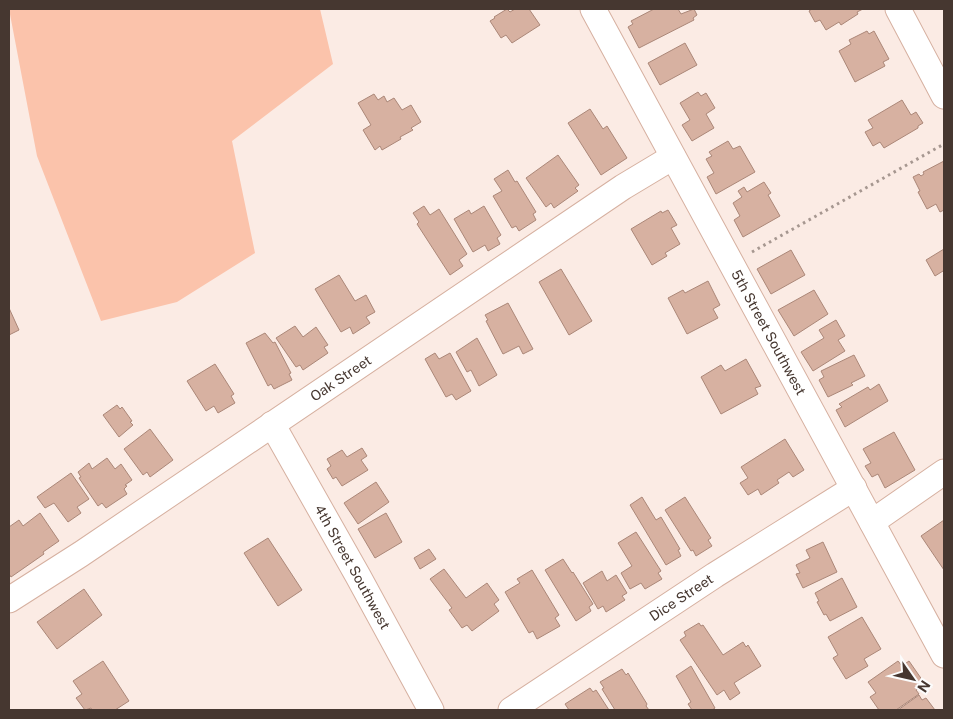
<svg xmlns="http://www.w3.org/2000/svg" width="953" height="719" font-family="'Public Sans',sans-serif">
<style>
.green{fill:#fbc3ab}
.building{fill:#d7b1a1;stroke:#ab8778}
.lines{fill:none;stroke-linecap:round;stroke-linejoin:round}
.minor-casing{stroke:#d6b0a0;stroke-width:27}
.path{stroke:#a69790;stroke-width:3;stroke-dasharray:2.5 4;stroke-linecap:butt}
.minor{stroke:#fff;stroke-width:25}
.labels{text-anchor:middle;stroke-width:4;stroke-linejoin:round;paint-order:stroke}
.street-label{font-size:14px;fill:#463730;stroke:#fcfcfc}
</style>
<rect width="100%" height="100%" fill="#fbebe4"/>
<path class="green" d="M9,9H320L333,64L232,141L255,253L177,302L101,321L37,156Z"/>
<path class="building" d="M507,9L510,12L515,9H529L540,25L512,43L506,35L501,38L490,21L495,18L494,17Z
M654,9H678L681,14L694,9L697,15L693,18L694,20L639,48L628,27L633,24L631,21Z
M812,9H863L857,12L858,14L841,25L839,22L826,30L820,20L815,22L809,11Z
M867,31L869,34L874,31L889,59L883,62L885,66L855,82L839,51L851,44L849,40Z
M685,43L697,65L660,85L648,63Z
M698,92L701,96L706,93L715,108L706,114L714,128L692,141L682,125L690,120L680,103Z
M374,94L378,100L384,96L387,102L394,98L402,110L411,105L421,122L411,128L413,130L400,137L401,139L382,150L380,146L375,150L363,130L371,125L358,103Z
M902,100L911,115L916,112L923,123L918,126V128L884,148L880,142L873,146L865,132L873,128L868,120Z
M590,109L603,129L607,126L627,158L601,175L568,123Z
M728,141L733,149L740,146L755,172L716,194L707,177L714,173L706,159L712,156L709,152Z
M558,155L579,185L575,188L578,191L554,208L551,203L546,207L526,178Z
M944,161V210L940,212L936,204L927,209L918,192L920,191L913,177L919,174L921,176L924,174L923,172Z
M508,170L515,182L517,181L536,212L533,214L536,220L519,231L516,226L512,228L493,196L502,191L494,179Z
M764,182L771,193L768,195L780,216L743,237L734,220L740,216L733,203L742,197L738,191L744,187L747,192Z
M424,206L430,215L439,209L467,254L459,260L463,266L450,275L417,224L419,222L413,213Z
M484,206L501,235L497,238L500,244L488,251L485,245L473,252L454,219L469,210L471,214Z
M668,210L677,225L671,228L680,244L665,253L667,256L652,265L631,229L661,211L662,213Z
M944,249V274L943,271L935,276L926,260Z
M791,250L805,275L771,294L757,269Z
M561,269L592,321L569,335L539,282Z
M339,275L355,301L366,295L375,312L366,317L370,323L353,334L350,327L341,332L315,289Z
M708,281L720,305L713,309L718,318L687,334L668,298L683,290L685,293Z
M814,290L828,314L794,336L778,310Z
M508,303L533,349L523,354L519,346L503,354L486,321L488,320L485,315Z
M9,308L19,330L9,335Z
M836,320L845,336L838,340L845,351L813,371L801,352L824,338L819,330Z
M295,326L303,337L316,327L328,345L324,347L328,353L303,370L300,365L296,367L276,338Z
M265,333L273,343L275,342L291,373L289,374L292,380L274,389L271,384L268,386L246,343Z
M477,338L497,375L479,386L471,370L467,372L456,352Z
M435,353L439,359L450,353L471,391L456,400L452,394L446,397L425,359Z
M854,355L865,376L851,383L853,385L828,397L819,380L824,377L821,371Z
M746,359L761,386L755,388L758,394L721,414L701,377L721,365L725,371Z
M215,364L234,394L231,396L235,403L218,413L214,406L206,411L187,381Z
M879,384L888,401L845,427L836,410L842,407L839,404L868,387L870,390Z
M117,405L120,409L122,407L132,421L130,422L133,425L119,437L103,415Z
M150,429L173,460L150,477L147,472L143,475L124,449Z
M894,432L915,470L885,488L878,474L872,477L865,466L871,463L863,449Z
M785,439L804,470L793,477L789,472L777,480L779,483L761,495L758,489L748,495L740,483L748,478L741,467Z
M362,448L367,456L361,460L368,470L342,486L336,477L333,479L327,469L331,466L327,459L342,450L347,457Z
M107,458L115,469L121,464L132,480L125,485L127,486L124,489L127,494L106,508L102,503L98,506L79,478L81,477L78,472L89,463L92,469Z
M71,473L89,499L77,507L81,513L68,522L54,503L45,508L37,497Z
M376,482L389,502L358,524L344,503Z
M642,497L656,520L661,517L680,549L678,550L681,556L666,565L630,505Z
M685,497L711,538L708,540L712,546L696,556L693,550L691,551L665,510Z
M40,513L59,541L43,552L44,554L11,577L9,574V527L19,520L23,526Z
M386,513L402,542L375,558L358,529Z
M944,520V570L921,536Z
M636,532L661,571L658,573L662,579L645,589L641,583L630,589L621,573L632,566L618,543Z
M268,538L302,590L278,606L244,553Z
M823,542L837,572L803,588L796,574L800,573L796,565L810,558L806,550Z
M429,549L436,559L420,569L414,558Z
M563,559L572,573L573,572L593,604L589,607L591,611L576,621L545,570Z
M444,569L466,598L487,583L499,600L494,604L499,611L472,631L467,625L462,628L449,610L452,608L430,579Z
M532,570L559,615L555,618L560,626L537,639L533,631L529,633L505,592L520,583L517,579Z
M602,571L607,581L616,575L627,593L622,596L625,600L606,612L603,606L598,609L583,583Z
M842,578L857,607L830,621L826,614L824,615L817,602L819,601L815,593Z
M84,589L102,615L57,649L37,622Z
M862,617L881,649L864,659L868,666L846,679L833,658L838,655L828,637Z
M699,623L701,626L703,625L723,655L743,642L746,647L748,645L761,666L734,683L740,693L730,700L724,690L717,695L680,640L686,636L684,632Z
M103,661L129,701L115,710H92L91,708L85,710L76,698L82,694L73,681Z
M898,661L902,666L909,661L925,684L916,690L919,694L896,710H879L870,697L876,693L868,682Z
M691,666L715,708L712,710H692L688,704L691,702L676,676Z
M622,669L626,675L628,673L647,704L646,706L649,710H615L602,689L604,688L600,682Z
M590,688L593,692L596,690L609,710H569L565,704Z
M919,695L922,700L926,698L935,710H898Z"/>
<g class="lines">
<g class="minor-casing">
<g id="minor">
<path id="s1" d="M593,9L944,655"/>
<path d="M898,9L944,96"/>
<path id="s2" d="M272,424L358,576L431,710"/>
<path d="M872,522L944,472"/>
<path id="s3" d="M9,600L81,554L623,187L673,157"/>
<path id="s4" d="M511,710L715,575L854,488"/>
</g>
</g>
<path class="path" d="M752,252L944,144"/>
<use href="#minor" class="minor"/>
</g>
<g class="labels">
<g class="street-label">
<text dy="5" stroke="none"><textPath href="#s1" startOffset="368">5th Street Southwest</textPath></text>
<text dy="5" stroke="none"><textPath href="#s3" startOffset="399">Oak Street</textPath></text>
<text dy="5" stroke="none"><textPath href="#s2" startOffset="164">4th Street Southwest</textPath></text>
<text dy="5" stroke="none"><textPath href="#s4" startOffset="204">Dice Street</textPath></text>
</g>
</g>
<rect width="953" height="719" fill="none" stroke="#463730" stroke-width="20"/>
<g transform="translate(913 679) rotate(124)" stroke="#fcfcfc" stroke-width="4" paint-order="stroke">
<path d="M0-4L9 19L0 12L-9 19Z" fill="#463730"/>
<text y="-8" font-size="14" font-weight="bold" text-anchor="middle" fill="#463730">N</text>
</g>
</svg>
